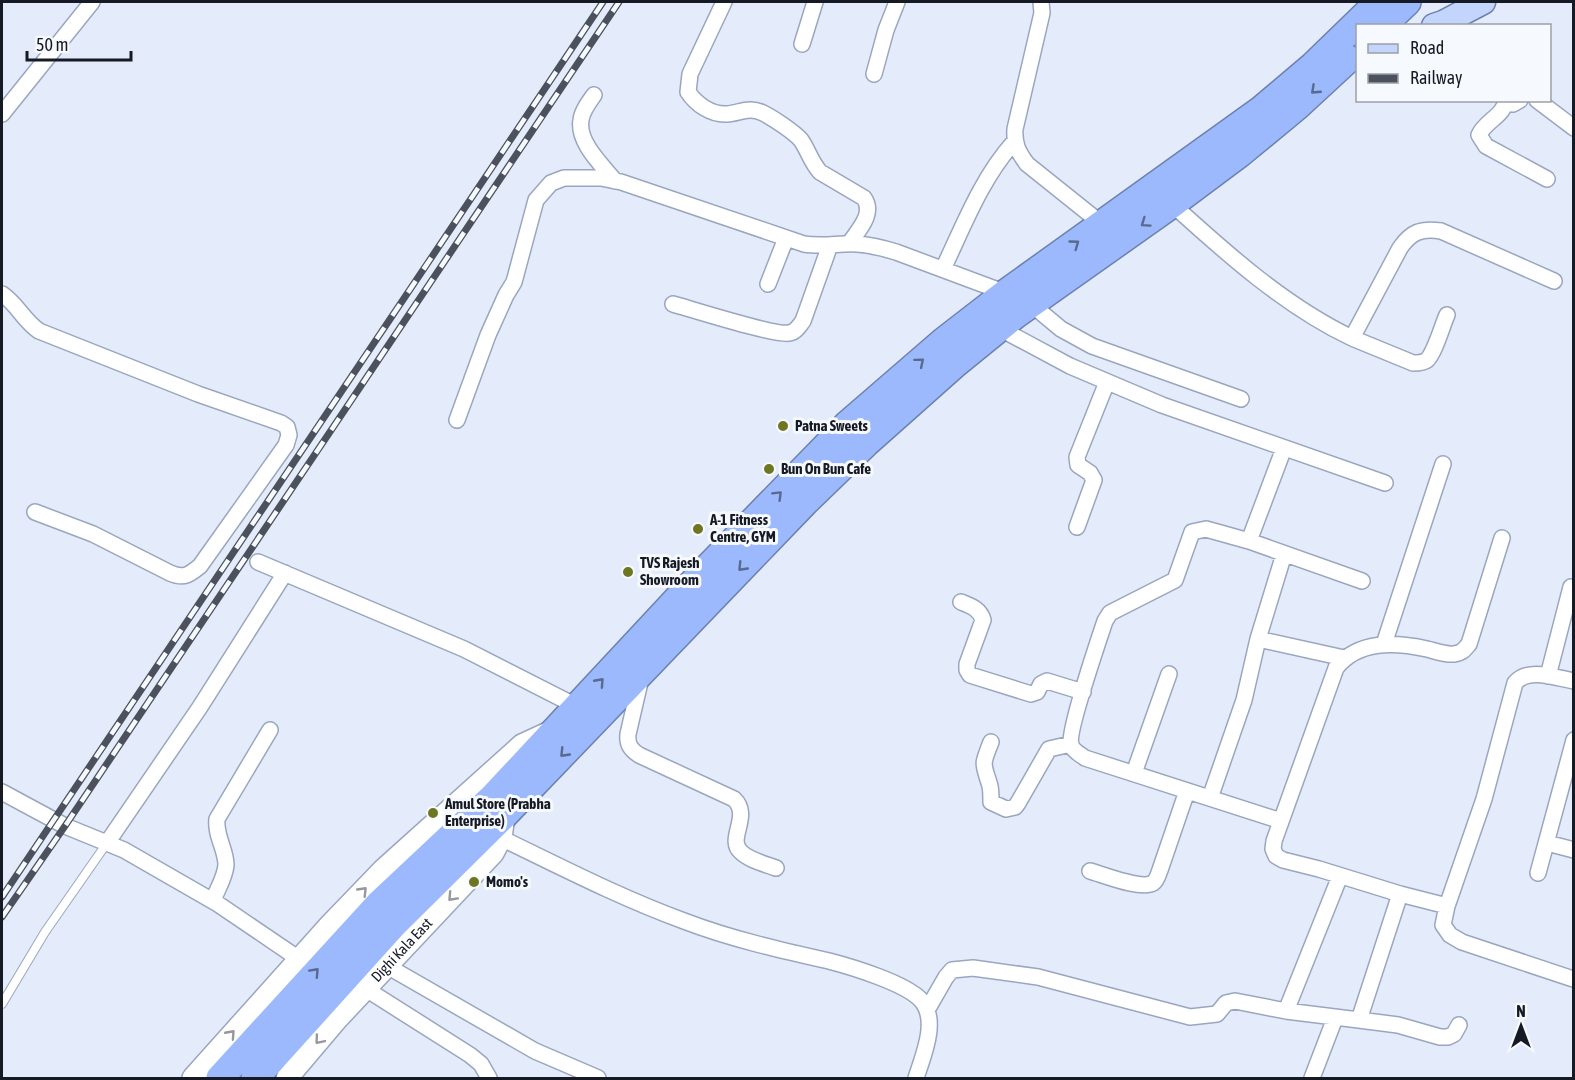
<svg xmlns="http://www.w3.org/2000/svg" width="1575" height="1080" font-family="'Asap Condensed',sans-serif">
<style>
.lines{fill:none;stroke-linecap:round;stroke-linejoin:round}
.lane-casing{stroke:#9aa6c0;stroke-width:10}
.street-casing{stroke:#9aa6c0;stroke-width:18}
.secondary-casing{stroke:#9aa6c0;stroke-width:24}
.primary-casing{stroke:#6c81b0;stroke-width:27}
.highway-casing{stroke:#6c81b0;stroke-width:30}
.lane{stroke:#fff;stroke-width:8}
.street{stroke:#fff;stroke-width:15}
.secondary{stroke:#fff;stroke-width:21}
.primary{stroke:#c3d5fd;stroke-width:24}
.highway{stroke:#9bb9fc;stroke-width:27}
.rail-casing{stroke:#4c525d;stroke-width:7}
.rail{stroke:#f6f9fe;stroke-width:4.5;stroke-dasharray:14;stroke-linecap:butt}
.oneway{stroke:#586a90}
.oneway2{stroke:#96989c}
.poi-dot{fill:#6d7620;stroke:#f6f9fe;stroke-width:2}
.labels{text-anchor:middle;stroke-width:6;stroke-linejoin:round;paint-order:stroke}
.poi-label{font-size:15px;font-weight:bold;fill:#161a24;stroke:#f6f9fe;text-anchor:start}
.street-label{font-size:15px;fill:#161a24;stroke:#f6f9fe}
</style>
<rect width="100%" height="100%" fill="#e4ecfc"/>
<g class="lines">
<g class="lane-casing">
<path id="lane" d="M2,1004L45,932L107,843"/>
</g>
<g class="street-casing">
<path id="street" d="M724,2L690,74L688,92C696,104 711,115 727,114C740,113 749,106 763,113C773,118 794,132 801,140C808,150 811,162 820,172L864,198C875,214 858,230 849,244
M1041,2L1042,13L1015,129C1014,144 1018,152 1027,164L1102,224
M802,44L815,2
M874,74L886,30L897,2
M594,95C589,102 582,111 581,120C577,142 602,165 615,181
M1506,100C1504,116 1485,121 1479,135L1486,146L1547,179
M1537,100L1574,128
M1505,103L1513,104L1520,100
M2,114L92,2
M1172,204C1227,254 1285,306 1352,338L1400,248C1411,232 1421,228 1441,231L1554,281
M943,269C964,225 981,179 1014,142
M768,284L786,238
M2,294C18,305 23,320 39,331L198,394L281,423L287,427L289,435L286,445L200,566C189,575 184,579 170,573L93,534L35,512
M673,304C691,309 776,336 789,333C796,332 799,326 803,321L830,245
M1031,304L1061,329L1092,346L1241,399
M999,328L1070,366L1162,405L1385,483
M1352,338L1413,363C1418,363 1423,363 1427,360C1435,352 1442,326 1447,315
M457,420L488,335L506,295L514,282L536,200L551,183L564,178H601L621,182L804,244C822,247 840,243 857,244C870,245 883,248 896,252L1006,293
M1284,448L1249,541L1362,581
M1077,527L1094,480L1090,473L1078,465L1077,457L1107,382
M1249,541L1206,529L1192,532L1175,580L1110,613L1105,621C1099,639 1067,733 1071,745C1073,751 1080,754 1085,758L1281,821
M258,562L464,649L578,707
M961,602C971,606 980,609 983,620L967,664V670L970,675L1031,694L1037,692L1041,684L1047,681L1083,692
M1258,639L1344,658
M1384,644L1443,464
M1548,676L1571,587
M641,678L628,734C627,744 630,749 639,755L734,799C752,816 726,839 741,852C749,860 765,864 776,868
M991,742C981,767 983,762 990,786C991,791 991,797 991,802L1006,809L1015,807L1018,803L1049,749L1071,744
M1134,773L1169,674
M2,792L65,826L124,850L218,904L299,959
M1210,798L1244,700L1258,639L1284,554
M501,838C561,867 621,898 684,921C731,939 780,950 829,961C852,967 905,983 921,1000C939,1020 923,1056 916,1078
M107,843L200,707L285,573
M1547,843L1574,850
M1090,871C1104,875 1141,890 1153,883C1157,880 1158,875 1160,870L1187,791
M1538,873L1574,740
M1400,894L1447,906L1484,799L1515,683C1528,667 1556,678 1574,681
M213,901C217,889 225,878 226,865C226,849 215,836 217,819L270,730
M1447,906L1443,925L1450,935L1462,942L1573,979
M387,966L535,1051L598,1078
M366,989L470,1055L481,1064L489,1078
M927,1010L946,977L952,970L973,968L1038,977L1190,1017L1217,1014L1226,1003L1235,1001L1286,1011L1359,1020L1400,894L1319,869L1283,860L1276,856L1273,849L1274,841L1336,668C1358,640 1395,642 1427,649C1435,651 1446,655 1454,654C1462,653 1464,650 1469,644L1502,538
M1286,1011L1340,876
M1359,1020L1398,1025L1440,1037H1448L1454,1034L1459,1025
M1312,1078L1335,1018"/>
</g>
<g class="secondary-casing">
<g id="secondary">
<path d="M193,1078L330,925L383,870L522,745L550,732"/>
<path id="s1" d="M287,1078L337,1019L493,853L501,838L504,815"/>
</g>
</g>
<g class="primary-casing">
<path id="primary" d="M1434,26L1443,23L1483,2"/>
</g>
<g class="highway-casing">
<path id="highway" d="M1382,26L1407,2
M220,1078L379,904L494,796L686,590L848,424L944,341L1006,293L1261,110L1313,66L1379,2
M255,1078L393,925L504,815L805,502L866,443L956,363L1015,315L1172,204L1239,154L1296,107L1348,59"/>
</g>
<use href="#lane" class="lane"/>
<use href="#street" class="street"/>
<use href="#secondary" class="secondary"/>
<use href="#primary" class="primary"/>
<use href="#highway" class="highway"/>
<g class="rail-casing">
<path id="rail" d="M2,897L603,2
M2,917L65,826L619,2"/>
</g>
<use href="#rail" class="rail"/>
</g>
<defs><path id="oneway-chevron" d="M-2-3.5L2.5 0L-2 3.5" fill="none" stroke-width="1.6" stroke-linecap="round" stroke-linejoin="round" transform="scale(1.5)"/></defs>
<g class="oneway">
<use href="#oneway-chevron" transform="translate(1315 90) rotate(137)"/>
<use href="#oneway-chevron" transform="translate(1145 223) rotate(145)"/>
<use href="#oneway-chevron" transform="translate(1075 244) rotate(-36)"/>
<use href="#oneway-chevron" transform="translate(920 362) rotate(-40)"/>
<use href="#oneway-chevron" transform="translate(778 495) rotate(-45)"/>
<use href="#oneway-chevron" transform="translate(742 567) rotate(134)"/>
<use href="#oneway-chevron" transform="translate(600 682) rotate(-48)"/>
<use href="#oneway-chevron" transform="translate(564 753) rotate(134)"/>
<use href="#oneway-chevron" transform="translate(315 972) rotate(-47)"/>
</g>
<g class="oneway2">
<use href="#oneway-chevron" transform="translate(363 891) rotate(-46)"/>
<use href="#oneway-chevron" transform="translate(452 897) rotate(133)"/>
<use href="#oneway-chevron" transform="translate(231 1034) rotate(-48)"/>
<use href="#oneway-chevron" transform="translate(319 1040) rotate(130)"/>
</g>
<g class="poi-dot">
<circle cx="783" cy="426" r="6"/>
<circle cx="769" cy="469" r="6"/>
<circle cx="698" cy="529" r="6"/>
<circle cx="628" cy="572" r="6"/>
<circle cx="433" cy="813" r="6"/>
<circle cx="474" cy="882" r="6"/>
</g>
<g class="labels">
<g class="poi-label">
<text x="795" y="431">Patna Sweets</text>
<text x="781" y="474">Bun On Bun Cafe</text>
<text x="710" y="525">A-1 Fitness<tspan x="710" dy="17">Centre, GYM</tspan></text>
<text x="640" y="568">TVS Rajesh<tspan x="640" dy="17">Showroom</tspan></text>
<text x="445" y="809">Amul Store (Prabha<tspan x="445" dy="17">Enterprise)</tspan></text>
<text x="486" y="887">Momo's</text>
</g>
<g class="street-label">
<text dy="5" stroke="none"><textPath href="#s1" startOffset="172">Dighi Kala East</textPath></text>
</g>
</g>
<rect width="1575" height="1080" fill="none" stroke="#161a24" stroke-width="6"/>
<rect x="1356" y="24" width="195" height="78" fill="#f6f9fe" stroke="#9ca0a7" stroke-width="1.5"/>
<rect x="1368" y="44" width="30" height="9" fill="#c3d5fd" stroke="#9ca0a7" stroke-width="1.5"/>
<text x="1410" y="54" font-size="18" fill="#161a24">Road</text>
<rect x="1368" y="74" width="30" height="9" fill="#4c525d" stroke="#9ca0a7" stroke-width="1.5"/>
<text x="1410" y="84" font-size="18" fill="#161a24">Railway</text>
<g transform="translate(1521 1026)" stroke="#f6f9fe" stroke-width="4.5" paint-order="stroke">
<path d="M0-4.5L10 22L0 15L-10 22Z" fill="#161a24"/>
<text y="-9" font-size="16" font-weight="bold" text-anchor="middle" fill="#161a24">N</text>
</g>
<path d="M27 51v9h104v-9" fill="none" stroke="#161a24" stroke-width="3"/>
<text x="36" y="51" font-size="18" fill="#161a24" stroke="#f6f9fe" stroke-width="4.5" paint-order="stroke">50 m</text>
</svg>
